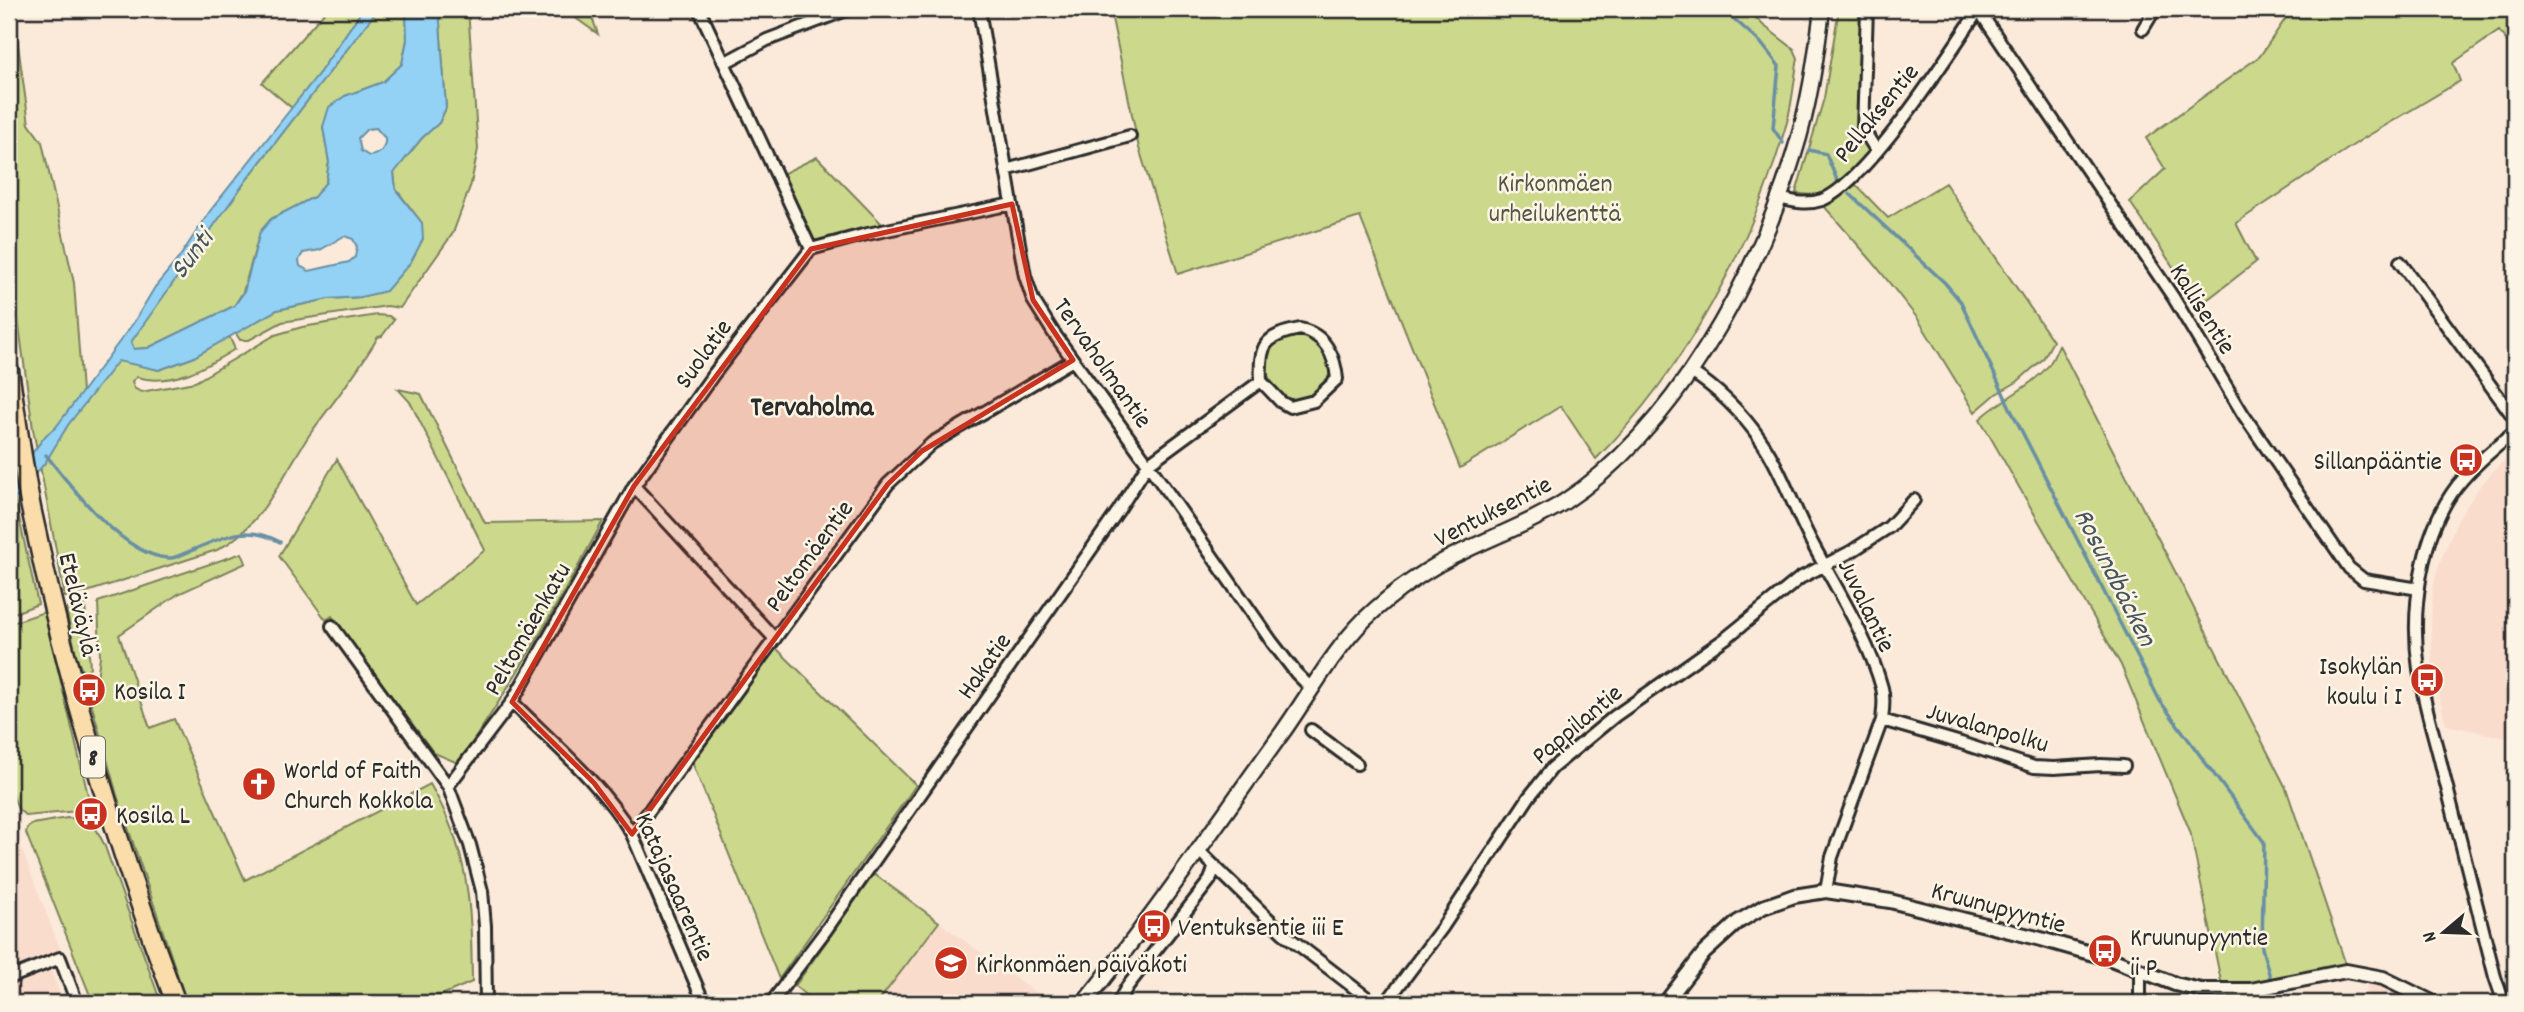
<svg xmlns="http://www.w3.org/2000/svg" width="2524" height="1012" font-family="Dekko,sans-serif">
<style>
.built{fill:#fadccd}
.green{fill:#ccd88c;stroke:#7c825c;stroke-width:2}
.water{fill:#93d2f4;stroke:#698fa4;stroke-width:2;fill-rule:evenodd}
.lines{fill:none;stroke-linecap:round;stroke-linejoin:round}
.stream{stroke:#698fa4;stroke-width:3.5}
.minor-casing{stroke:#2b2b2b;stroke-width:16}
.tertiary-casing{stroke:#2b2b2b;stroke-width:18}
.secondary-casing{stroke:#2b2b2b;stroke-width:19}
.trunk-casing{stroke:#2b2b2b;stroke-width:23}
.minor{stroke:#fcf5e5;stroke-width:10}
.tertiary{stroke:#fcf5e5;stroke-width:12}
.secondary{stroke:#fcf5e5;stroke-width:14}
.trunk{stroke:#faddab;stroke-width:18}
.marked{fill:#c8321e;fill-opacity:0.2;stroke:#c8321e;stroke-width:5;stroke-linejoin:round}
.labels{text-anchor:middle;stroke-width:5;stroke-linejoin:round;paint-order:stroke}
.shield{fill:#fcf5e5;stroke:#6a6863;stroke-width:2}
.shield-label{font-size:24px;font-weight:bold;fill:#2b2b2b}
.street-label{font-size:26px;fill:#2b2b2b;stroke:#fcf5e5}
.park-label{font-size:26px;fill:#535643;stroke:#fcf5e5}
.poi-label{font-size:26px;fill:#2b2b2b;stroke:#fcf5e5;text-anchor:start}
.water-label{font-size:28px;font-style:italic;fill:#45555d;stroke:#fcf5e5}
.neighbourhood-label{font-size:28px;font-weight:bold;fill:#2b2b2b;stroke:#fcf5e5}
</style>
<rect width="100%" height="100%" fill="#fbeada"/>
<filter id="ink" filterUnits="userSpaceOnUse"><feTurbulence type="fractalNoise" baseFrequency=".0143" numOctaves="2"/><feDisplacementMap in="SourceGraphic" scale="14" xChannelSelector="R" yChannelSelector="G"/><feConvolveMatrix kernelMatrix="1 2 1 2 8 2 1 2 1" color-interpolation-filters="sRGB"/></filter>
<g filter="url(#ink)">
<path class="built" d="M2515,453V740L2446,725L2433,671L2431,630L2433,587L2439,564L2458,519L2480,486L2500,464Z
M9,816L61,951L9,969Z
M939,922L1050,1003H877Z
M51,971L64,1003H9V985L36,973Z
M2366,983L2386,987L2419,1003H2368Z"/>
<path class="green" d="M9,9H13L29,124L42,142L74,283L83,405L118,360L159,370L192,358L229,336L235,349C206,367 172,387 137,377L132,381L134,388L141,392L195,382L275,335L302,327L377,315L389,316L394,320L382,336L378,337C358,372 333,402 310,434C283,474 262,528 217,550L90,591L65,597L33,429L9,253Z
M327,9H363L320,72L292,108L262,83Z
M378,9H406L407,40L402,64L383,82L345,96L323,127L329,162L326,182L314,197L271,219L260,232L243,292L234,306L148,348L134,349L131,342L135,335L245,182Z
M439,9H468L478,149L471,184L453,233L400,308L387,306L282,322L249,340H240L235,332L277,310L328,299L361,297L422,223L396,189L394,172L422,138L439,123L446,108Z
M563,9H589L598,34Z
M1110,9H1748L1763,25L1794,49L1798,58C1794,79 1793,101 1787,122C1753,244 1685,370 1596,459L1561,406L1460,468L1360,217L1178,274L1139,148Z
M1839,9H1862L1859,131L1871,150C1849,175 1833,202 1796,193L1824,98Z
M2292,9H2515V53L2499,31L2453,63L2460,81L2361,140L2236,223L2256,262L2199,306L2130,202L2165,169L2146,138L2260,56Z
M817,157L883,225L814,242L782,174Z
M1854,183L1888,218L1945,183L2053,341L2043,359L2017,382L1996,394L1975,412L1918,319L1872,261L1823,205Z
M1291,335C1336,334 1348,395 1292,402C1263,384 1250,346 1291,335Z
M2059,345L2286,788L2346,965L2259,982L2222,986L2190,831L2121,665L1980,419C2000,400 2032,386 2048,366C2053,360 2056,351 2059,345Z
M398,389L421,394L485,523L603,521C558,604 512,686 458,763L434,753L332,616L326,620L279,556L337,459L416,605L485,550L410,402Z
M15,500L38,604L9,615V506Z
M242,553L246,563L178,594L119,635L150,728L174,719L245,880L430,784C470,852 471,905 472,982L423,1003H187L117,795L90,699L97,679L100,656L98,602Z
M85,605L90,667L84,675L77,659L66,609Z
M44,612L89,799L86,801L87,810L26,816L18,809L9,785V624Z
M776,648L916,785L779,979L692,762Z
M67,818L91,819L104,844L161,1003H93L26,833L27,828L33,824Z
M874,874L939,922L877,1003H815L795,986Z"/>
<path class="water" d="M363,9H378L245,182L131,342L134,349L148,348L234,306L244,292L260,232L271,219L314,197L326,182L329,162L323,127L329,107L345,96L383,82L402,64L407,40L406,9H439L446,108L439,123L422,138L394,173L396,190L422,223L423,239L411,262L386,291L361,297L328,299L277,310L192,358L159,370L118,361L68,425L45,463L9,506V484L46,435L56,427L134,322L155,287L179,258L210,211L320,72ZM376,128L385,138C386,148 380,155 369,156L361,151L358,138L367,129ZM344,236L353,239L357,247L355,257L349,262L309,271L300,266L299,260L303,253L320,250Z"/>
<g class="lines">
<path class="stream" d="M1723,9L1761,43L1779,66L1773,128L1783,143
M1809,150L1826,154L1837,180
M1850,194L1945,283L1961,302L2012,412L2160,701L2264,842L2262,948L2277,1003
M46,455C72,488 124,556 168,558C174,559 182,554 188,552C222,538 245,523 280,542"/>
<g class="minor-casing">
<path id="minor" d="M699,9L811,249
M979,9L1012,204L1025,276L1033,300L1053,332L1148,464L1272,642L1296,673L1312,689
M1867,9L1863,129L1876,150
M1978,9L2173,297L2243,414L2349,568L2364,580L2419,589
M2143,29L2155,9
M724,63L767,40L849,9
M1006,170L1130,136
M1779,198C1794,202 1807,205 1822,200C1867,182 1950,53 1979,9
M2400,262L2515,419
M1300,329C1325,334 1335,356 1337,379L1314,401L1290,407L1281,402L1261,381C1259,345 1264,336 1300,329Z
M1691,372C1717,388 1743,414 1760,439C1781,469 1793,506 1810,539C1834,585 1869,639 1882,688C1885,699 1883,709 1882,720L1832,857L1826,891
M634,486L775,639
M332,626L448,786L470,845L482,891L485,926L486,1003
M512,702C554,744 601,783 632,834L704,1003
M1882,720L1961,743L2034,767L2054,768L2101,765L2124,766
M1311,730L1357,764
M448,786L512,702L634,486L713,375L811,249L863,235L1012,204
M632,834L888,484L932,443L1073,360
M1198,850L1283,933L1374,1003
M2140,972V1003
M9,978L60,958L77,1003
M771,1003L826,930L1118,511L1148,464L1261,381
M1118,1003L1127,987L1210,880L1215,866
M1386,1003L1442,928L1529,797L1552,768L1615,716L1726,638L1800,578L1852,551L1889,527L1914,500
M2504,1003L2495,977C2478,908 2460,840 2443,772C2435,737 2423,703 2419,669C2410,611 2421,533 2457,486C2474,465 2494,448 2515,432"/>
</g>
<g class="tertiary-casing">
<path id="tertiary" d="M1665,1003L1704,953L1738,922L1763,907L1794,896L1826,891L1890,901L2041,939L2111,959L2175,984L2201,990H2251L2346,971L2383,978L2434,1003"/>
</g>
<g class="secondary-casing">
<path id="secondary" d="M1084,1003C1154,916 1217,823 1282,733C1309,695 1332,652 1365,619C1393,592 1430,566 1466,550C1499,534 1533,522 1564,502C1675,429 1756,279 1794,154C1809,107 1816,58 1822,9"/>
</g>
<g class="trunk-casing">
<path id="trunk" d="M9,371C16,416 22,462 31,508C66,677 115,842 176,1003"/>
</g>
<use href="#minor" class="minor"/>
<use href="#tertiary" class="tertiary"/>
<use href="#secondary" class="secondary"/>
<use href="#trunk" class="trunk"/>
</g>
</g>
<path class="marked" d="M1012,204L1033,300L1073,360L922,451L888,484L632,834L594,783L512,702L634,486L811,249Z"/>
<defs>
<g id="bus-disc" transform="scale(1.75)"><circle r="9.5" fill="#c8321e" stroke="#fcf5e5"/><path d="M-5-6H5V4H4V6H2V4H-2V6H-4V4H-5ZM-3.5-4V0h7V-4ZM-3.5 1.2v1.5H-2V1.2ZM2 1.2v1.5H3.5V1.2Z" fill="#fff"/></g>
<g id="church-disc" transform="scale(1.75)"><circle r="9.5" fill="#c8321e" stroke="#fcf5e5"/><path d="M-1.2-6h2.4v3.5h3.3v2.4h-3.3V6h-2.4V-.1h-3.3v-2.4h3.3Z" fill="#fff"/></g>
<g id="school-disc" transform="scale(1.75)"><circle r="9.5" fill="#c8321e" stroke="#fcf5e5"/><path d="M0-5L7-2L0 1L-7-2ZM-4 1L0 2.5L4 1V4Q0 6-4 4Z" fill="#fff"/></g>
</defs>
<g fill-rule="evenodd">
<use href="#bus-disc" x="2466" y="460"/>
<use href="#bus-disc" x="2427" y="680"/>
<use href="#bus-disc" x="89" y="690"/>
<use href="#church-disc" x="259" y="784"/>
<use href="#bus-disc" x="91" y="814"/>
<use href="#bus-disc" x="1154" y="926"/>
<use href="#bus-disc" x="2105" y="951"/>
<use href="#school-disc" x="951" y="963"/>
</g>
<g class="labels">
<rect class="shield" x="81" y="736.5" width="24" height="41" rx="5"/>
<g class="shield-label">
<text x="93" y="765">8</text>
</g>
<g class="street-label">
<text transform="translate(1875 112) rotate(-51)" y="9">Pellaksentie</text>
<text transform="translate(2204 308) rotate(58)" y="9">Kallisentie</text>
<text transform="translate(702 353) rotate(-54)" y="9">Suolatie</text>
<text transform="translate(1104 362) rotate(55)" y="9">Tervaholmantie</text>
<text transform="translate(1492 510) rotate(-27)" y="9">Ventuksentie</text>
<text transform="translate(808 555) rotate(-54)" y="9">Peltomäentie</text>
<text transform="translate(80 604) rotate(77)" y="9">Eteläväylä</text>
<text transform="translate(1868 605) rotate(64)" y="9">Juvalantie</text>
<text transform="translate(526 628) rotate(-60)" y="9">Peltomäenkatu</text>
<text transform="translate(983 665) rotate(-55)" y="9">Hakatie</text>
<text transform="translate(1576 723) rotate(-40)" y="9">Pappilantie</text>
<text transform="translate(1988 726) rotate(16)" y="9">Juvalanpolku</text>
<text transform="translate(676 886) rotate(66)" y="9">Katajasaarentie</text>
<text transform="translate(1999 906) rotate(15)" y="9">Kruunupyyntie</text>
</g>
<g class="park-label">
<text x="1555" y="191">Kirkonmäen<tspan x="1555" dy="30">urheilukenttä</tspan></text>
</g>
<g class="poi-label">
<text x="2442" y="469" text-anchor="end">Sillanpääntie</text>
<text x="2402" y="674" text-anchor="end">Isokylän<tspan x="2402" dy="30">koulu i I</tspan></text>
<text x="114" y="699">Kosila I</text>
<text x="284" y="778">World of Faith<tspan x="284" dy="30">Church Kokkola</tspan></text>
<text x="116" y="823">Kosila L</text>
<text x="1178" y="935">Ventuksentie iii E</text>
<text x="2130" y="945">Kruunupyyntie<tspan x="2130" dy="30">ii P</tspan></text>
<text x="976" y="972">Kirkonmäen päiväkoti</text>
</g>
<g class="water-label">
<text transform="translate(190 253) rotate(-53)" y="10">Sunti</text>
<text transform="translate(2117 576) rotate(63)" y="10">Rosundbäcken</text>
</g>
<g class="neighbourhood-label">
<text x="812" y="415">Tervaholma</text>
</g>
</g>
<rect width="2524" height="1012" fill="none" stroke="#fcf5e5" stroke-width="35"/>
<rect x="18" y="18" width="2489" height="977" fill="none" stroke="#2b2b2b" stroke-width="2.5" filter="url(#ink)"/>
<g transform="translate(2444 932) rotate(251)" stroke="#fcf5e5" stroke-width="5" paint-order="stroke">
<path d="M0-5L12 26L0 18L-12 26Z" fill="#2b2b2b"/>
<text y="-10" font-size="19" font-weight="bold" text-anchor="middle" fill="#2b2b2b">N</text>
</g>
</svg>
